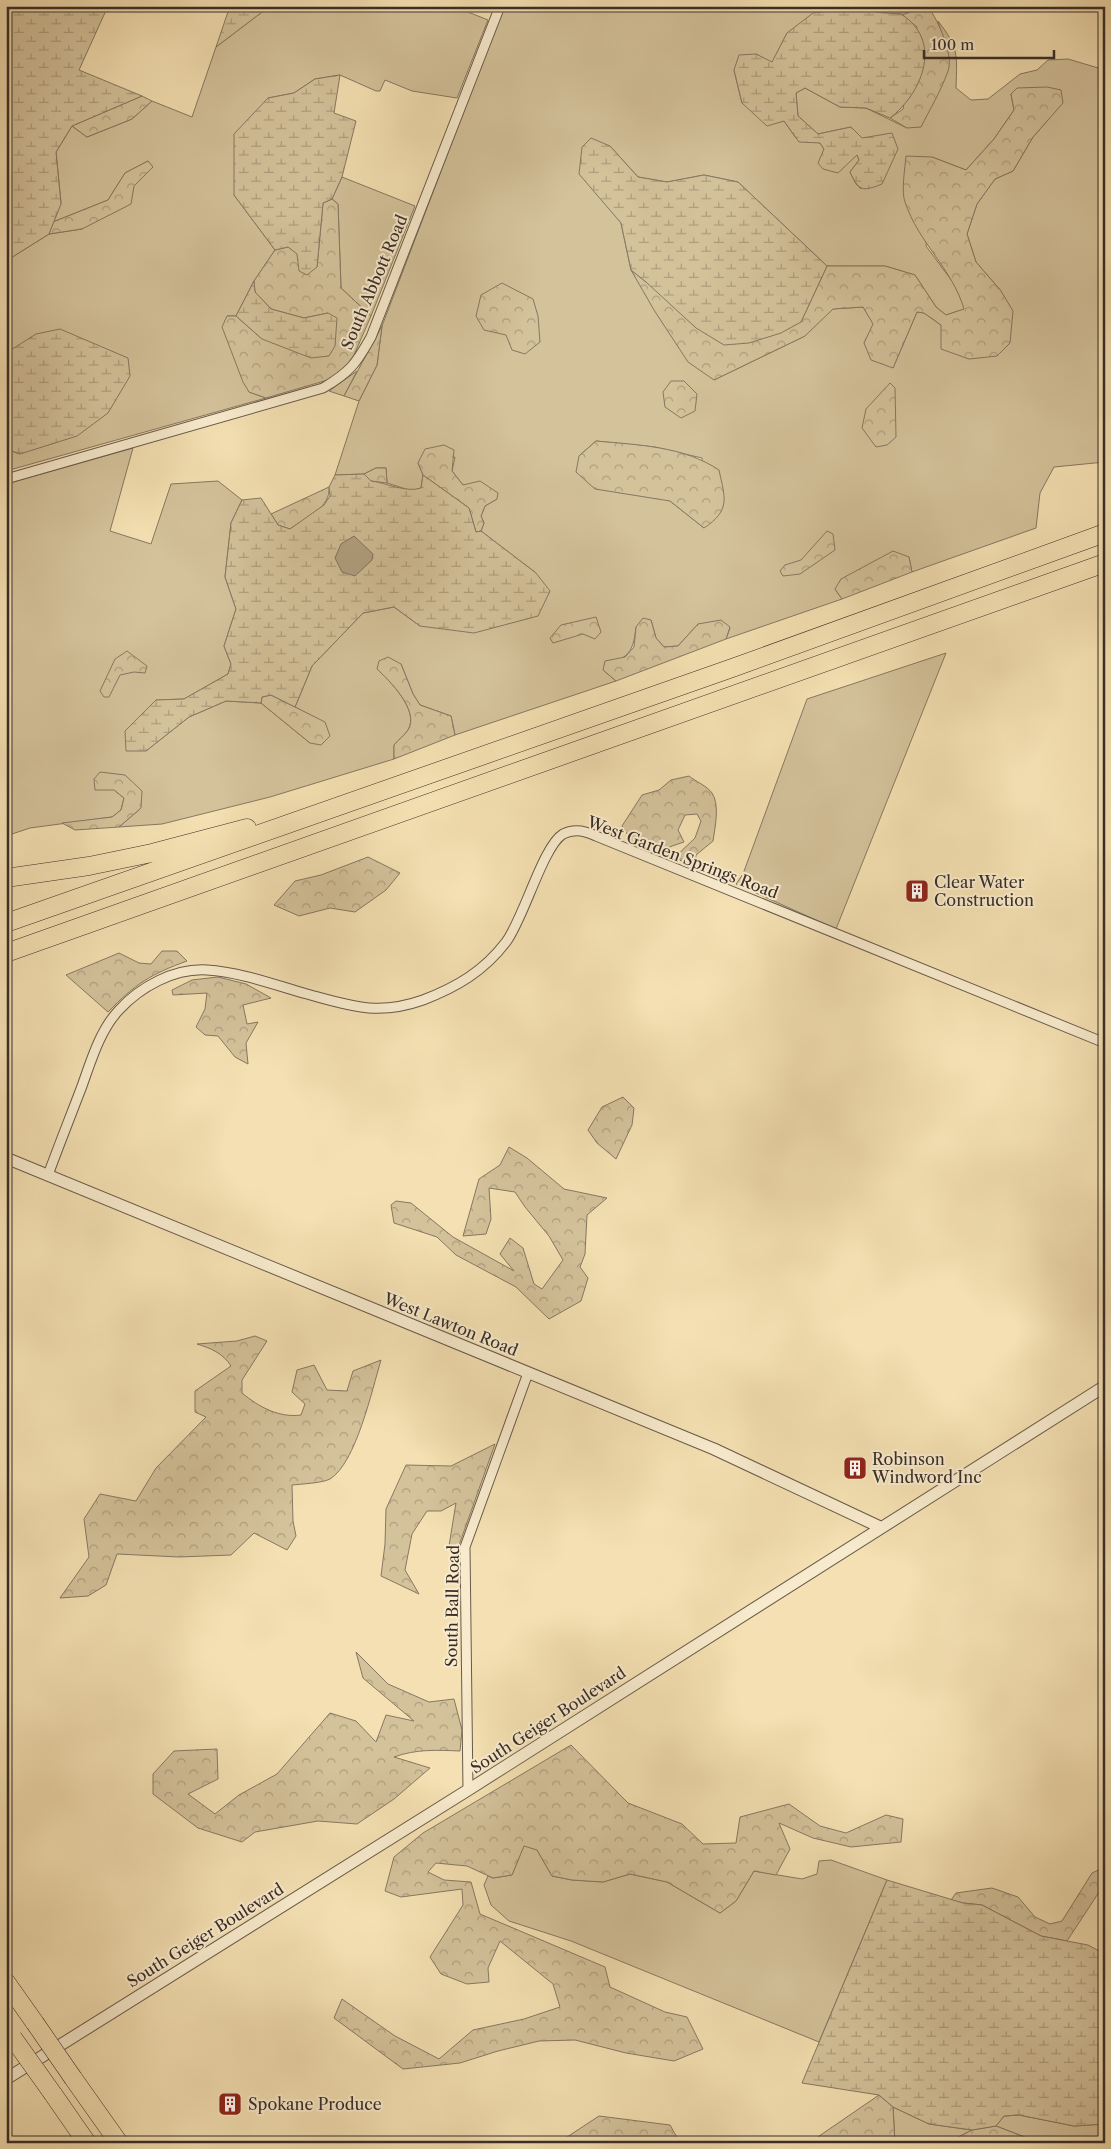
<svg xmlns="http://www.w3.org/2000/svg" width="1111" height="2149" font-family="'Libre Caslon Text',serif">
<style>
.green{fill:#d4c29b;stroke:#867862;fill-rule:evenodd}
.forest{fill:url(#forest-crowns);stroke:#867862}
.wetland{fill:url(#wetland-marsh);stroke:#867862}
.water{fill:#b4a383;stroke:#83745f}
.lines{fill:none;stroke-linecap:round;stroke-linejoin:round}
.minor-casing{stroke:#685a4a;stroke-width:11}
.tertiary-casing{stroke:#685a4a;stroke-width:13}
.motorway-casing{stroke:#392d28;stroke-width:19}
.minor{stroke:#f8ebcd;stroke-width:9}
.tertiary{stroke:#f8ebcd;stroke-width:11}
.motorway{stroke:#f4e0b2;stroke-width:18}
.motorway-bridge-casing{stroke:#392d28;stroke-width:19;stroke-linecap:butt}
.motorway-bridge{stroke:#f4e0b2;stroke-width:18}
.labels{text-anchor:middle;stroke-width:4;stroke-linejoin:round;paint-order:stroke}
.street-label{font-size:16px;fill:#392d28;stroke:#f8ebcd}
.poi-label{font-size:16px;fill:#392d28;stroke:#f8ebcd;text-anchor:start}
</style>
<defs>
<pattern id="forest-crowns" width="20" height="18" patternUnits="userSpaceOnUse" patternTransform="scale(1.25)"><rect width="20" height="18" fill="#d4c29b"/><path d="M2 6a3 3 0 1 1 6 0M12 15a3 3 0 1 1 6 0" fill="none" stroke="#ad9e7e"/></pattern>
<pattern id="wetland-marsh" width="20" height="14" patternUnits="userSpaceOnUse" patternTransform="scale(1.25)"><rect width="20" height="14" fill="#d4c29b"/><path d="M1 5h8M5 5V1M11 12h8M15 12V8" fill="none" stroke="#ad9e7e"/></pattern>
</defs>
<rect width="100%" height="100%" fill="#f4e0b2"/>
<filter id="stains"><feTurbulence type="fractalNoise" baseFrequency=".004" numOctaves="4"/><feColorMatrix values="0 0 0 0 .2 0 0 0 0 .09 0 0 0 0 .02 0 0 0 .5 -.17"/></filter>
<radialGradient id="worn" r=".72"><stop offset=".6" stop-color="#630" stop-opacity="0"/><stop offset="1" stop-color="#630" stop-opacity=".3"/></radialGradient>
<path class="green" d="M270,6H453L488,20L457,98L412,91L385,80L380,91H376L340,75L315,79L294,93L268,98L234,195L275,250L254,281L236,316H227L249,392L266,398L6,471V449L20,454L8,351L6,353V261L49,234L82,229L152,167L148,161L125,173L108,200L53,222L61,203L56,152L72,126L87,137L132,119L152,101L192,117L216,47Z
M504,6H582L597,12L600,6H919L918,10C898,16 881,14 863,7L787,33L772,63L756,54L734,70L742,103L784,121L796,138L820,143L824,149L857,155L859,160L850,172L856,184L861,189L862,138L851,127L818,134L798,116L796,93L805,88L840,107L866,108L907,128L948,56L938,21C959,48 957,54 956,88L971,100L988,99L1020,74L1037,70L1048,60L1068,59L1105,70V462L1054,467L1040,493L1036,528L912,572L909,557L835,589L842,599L726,639L730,628L698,624L678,646L664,647L656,638L651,620L636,627C633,656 627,655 603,670L616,681L455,735L451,716L420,705L413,694L401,664L377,669C390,681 420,711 408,730C405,735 398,740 394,745V759L270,797L162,824L119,827L141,808L114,790L124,798L121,810L112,817L30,828L6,836V484L133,448L110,531L151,544L171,484L218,481L242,500L231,523L225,577L236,609L224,646L231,664L228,674L184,699L156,700L146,751L189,717L226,701L261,703L310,743L325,723L295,707L312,666L363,613L394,607L420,626L536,573L481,531L484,523L481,516L485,506L497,499L463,485L452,471L455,457L418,463L423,475L421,488L412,491L387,483L386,468H376L364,474L335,475L359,401L377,365L382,326ZM1011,94L1047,121L1033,137L1013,171L995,179L977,204L967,234L976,262L1001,291L941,325L924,313L917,312L893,368L864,343L874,324L863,307L832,309L805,336L714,380L631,270L621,223L610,146L638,177L667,182L704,175L738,182L827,266H885L915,275L936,307L946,315L965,309L955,285L926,246L932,157L966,170L994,139L1014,110ZM596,441L655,447L702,458L704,528L670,501L579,456Z
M342,177L415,206L371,316L341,288L338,204L332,199Z
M357,371L344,396L329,391Z
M946,653L836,929L736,884L743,874L807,699Z
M524,1845L537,1850L552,1876L572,1880L603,1882L630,1874L667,1882L720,1913L736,1901L754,1871L802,1879L817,1874L819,1861L831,1860L887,1880L819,2042L571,1941L509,1921L491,1905L484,1885L488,1876L493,1878L512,1875Z
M893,2107L929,2124L972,2130L947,2143H895Z
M1019,2115L1074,2126L1105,2124V2140L1100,2139L1091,2143H1040L996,2126L1004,2116Z"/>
<path class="forest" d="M919,6H928C938,21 954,54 948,71C941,91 930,109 921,127L907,128L890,118L903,109L917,27L902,15L917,10Z
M1047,87L1061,90L1063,103L1033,137L1013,171L995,179L977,204L967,234L976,262L1001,291L1013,311L1010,343L997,356L969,359L941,349V325L924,313L917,312L893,368L871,360L864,343L873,324L863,307L833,309L805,336L714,380L688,362L654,310L631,270L646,282L801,322L827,266H885L915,275L936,307L946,315L964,309C953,270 918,242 905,202C901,192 905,168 906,156L932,157L966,170L994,139L1014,110L1011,94L1017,88Z
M142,96L152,101L132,119L87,137L72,126Z
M148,161L153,167L134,186L131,204L82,229L49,234L53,222L108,200L125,173Z
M332,199L338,204L341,288L371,316L351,362L331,379L266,398L249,392L243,382L222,327L227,316H236L262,339L328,313L304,318L271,309L255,292L254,281L275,250L288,247L317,267L323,203Z
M502,283L533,299L538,316L540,342L525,354L512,350L506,335L484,330L476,316L481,295Z
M382,326L377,365L359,401L344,396Z
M671,381H684L697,394L695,411L681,418L665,407L663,392Z
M890,383L895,388L896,437L887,445L876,447L862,428L866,409Z
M596,441C638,445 683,446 719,470C725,498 731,510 704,528L670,501L595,489L576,472L579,456Z
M444,445L454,450L452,471L463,485L480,481L498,493L497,499L485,506L481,516L484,523L481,531L476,532L469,508L423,475L418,463L425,449Z
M376,468H386L387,483L371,481L364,474Z
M329,487C331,508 305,518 290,529L278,525L271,514Z
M827,531L833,534L835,550L800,574L783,576L780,571L785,565L801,560Z
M893,551L909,557L912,572L842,599L835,589L841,579Z
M596,617L601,632L595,639L583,634L553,643L550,638L561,625Z
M643,618L651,620L656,638L664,647L678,646L698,624L721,620L730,627L726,639L616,681L603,670L605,661L625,657L634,647L636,627Z
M127,651L147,666L145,673L134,672L120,675L109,697H104L100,691L115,659Z
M388,657L401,664L413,694L420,705L451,716L455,735L394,759V745C398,740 405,735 408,730C420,711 390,681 377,669L379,661Z
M271,695L325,722L330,736L321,745L310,743L261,703L262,697Z
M100,772L125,775L142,791L141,808L119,827L75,830L62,823L112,817L121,810L124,798L114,790H95L94,779Z
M689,776C695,781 707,786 712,793C720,805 715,827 713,841L696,855L695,866L674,858L695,838L701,821L697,814L685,815L678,830L684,842L672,846L655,855L633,843L622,826L642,795L659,790L671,780Z
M368,857L400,873L386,890L355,912L330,908L299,916L274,905L295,881L321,875Z
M162,951H177L187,961C151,974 135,984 108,1012L66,975L119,953L139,963L151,964Z
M218,977L246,984L271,998L243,1005L247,1024L258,1022L246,1043L248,1064L235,1057L218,1036L205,1035L196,1027L205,1009L207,993L173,995L172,990L192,980Z
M623,1097L634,1108L632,1125L616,1159L597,1143L588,1130L602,1107Z
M509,1147L527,1158L564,1189L607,1198L587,1215L585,1254L580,1267L588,1278L581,1301L549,1319L516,1287L456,1255L437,1237L394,1223L391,1205L396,1201L411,1203L453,1237L514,1271L500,1254L510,1238L523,1248L534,1284L542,1289L563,1260L549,1236L525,1207L515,1192L489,1188L491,1219L486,1234L463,1236L479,1179L500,1165Z
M255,1336L267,1341L242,1380V1393C259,1407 279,1418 301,1415L305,1404L292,1392L297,1370L314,1365L327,1390L347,1391L353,1371L381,1360C372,1390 356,1463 330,1479C323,1483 301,1484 292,1485L293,1521L296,1536L287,1550L254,1533L231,1555L179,1557L117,1554L106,1585L88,1596L60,1598L89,1557L84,1519L100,1494L136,1501L156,1468L206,1417L195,1412V1391L231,1366C223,1353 210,1348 197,1344L237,1341Z
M495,1444L458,1548L449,1546L456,1503L441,1511H427L412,1534L405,1570L419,1594L381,1576L385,1544L386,1509L406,1465L451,1466Z
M356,1652L388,1684L429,1702L454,1699L462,1730L460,1751C437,1750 416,1749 394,1757L430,1768L394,1799L357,1824L318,1821L255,1832L242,1842L198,1828L153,1794V1774L174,1751L217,1749L218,1779L188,1794L215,1814L239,1795L277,1774L330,1713L356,1721L376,1742L386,1715L414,1721L363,1678Z
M571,1745L628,1803L682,1824L703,1844L736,1843L740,1817L789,1804L820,1826L846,1833L886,1815L903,1819L901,1842L851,1847L813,1838L779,1823L790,1849L776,1875L754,1871L736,1901L720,1913L667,1882L630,1874L603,1882L572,1880L552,1876L537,1850L524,1846L512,1875L493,1878L467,1866L436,1863L428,1872L444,1880L471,1882L480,1914L605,1967L610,1987L665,2012L687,2017L703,2049L674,2061L626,2053L575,2040L539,2041L498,2051L460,2063L403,2069L334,2018L342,1999L395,2036L439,2059L473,2030L524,2019L560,2007L553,1984L500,1941L488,1968L489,1982L467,1984L441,1974L430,1957L463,1905L462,1889L401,1897L385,1891L394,1857L423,1833Z
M1105,1867V1883L1067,1941L1041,1936L982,1905L963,1903L951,1900L956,1893L992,1888L1018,1897L1035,1917L1050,1924L1062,1921L1092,1873Z
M879,2095L893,2107L895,2143H809Z
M599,2116L670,2125L680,2143H638L636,2141L610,2139L600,2143H558Z
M996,2126L1040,2143H947L972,2130Z"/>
<path class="wetland" d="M11,6H108L79,70L142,96L72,126L56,152L61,204L49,234L6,261V15Z
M230,6H270L216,47Z
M863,7C867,8 872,11 877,12C885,14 897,12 904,16C943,44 921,94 890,118L866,108L840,107L805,88L796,93L798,116L818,134L851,127L862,138L892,133L898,149L882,184C862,192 859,191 850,172L859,160L857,155L838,173L823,169L818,163L824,149L820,143L799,142L784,121L767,126L742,103L734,70L739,55L756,54L772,62L787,33L813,13Z
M340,75L334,113L356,121L342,177L332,199L323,203L317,267L307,275L299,271L297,254L288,247L275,250L234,195V134L268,98L294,93L315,79Z
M591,138L610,146L638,177L667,182L704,175L738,182L827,266L801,322L781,333L749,343L724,345L696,328L646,282L631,270L621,223L579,174L582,147Z
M254,281L255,292L271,309L304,318L328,313L337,318L335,346L329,356L311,358L262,339L236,316Z
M60,329L128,358L130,376L108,413L77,436L20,454L6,449V353L36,334Z
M364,474L371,481C387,483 406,493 421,488L423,475L469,508L476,532L481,531L536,573L550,591L538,616L474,633L420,626L394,607L363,613L312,666L295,707L271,695L262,697L261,703L226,701L189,717L146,751H126L125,731L156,700L184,699L228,674L231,664L224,646L236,609L225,577L231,523L242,500L261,498L278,525L290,529L324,505L330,496L329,487L335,475Z
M887,1880L963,1903L982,1905L1041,1936L1088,1945L1105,1954V2124L1074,2126L1019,2115L1004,2116L996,2126L972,2130L929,2124L893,2107L879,2095L802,2083Z"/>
<path class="water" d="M354,536L373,554L372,560L355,576L342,572L335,558L341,544Z"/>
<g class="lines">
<g class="minor-casing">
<path id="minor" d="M6,479L323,388C350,372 356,364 371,337L500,6
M48,1175C59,1145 71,1115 82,1086C91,1061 100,1030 119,1010C140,987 174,968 207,970C240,972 275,985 307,994C351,1006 378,1016 423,1000C457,987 484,971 506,942C524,918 543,846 563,834C574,828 586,831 596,836L1105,1043
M468,1790L465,1547L528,1373"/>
</g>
<g class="tertiary-casing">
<path id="tertiary" d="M6,1158L714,1449L880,1527
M6,2079L468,1790L1105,1386"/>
</g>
<g class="motorway-casing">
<path id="motorway" d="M6,878L89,866L152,853L247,828
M6,923L735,667L1105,533
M6,953L1105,563
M6,1982L35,2023
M73,2078L119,2143
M53,2094L87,2143"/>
</g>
<use href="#minor" class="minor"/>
<use href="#tertiary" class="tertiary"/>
<use href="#motorway" class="motorway"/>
<g class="motorway-bridge-casing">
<path id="motorway-bridge" d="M35,2023L73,2078
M13,2038L53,2094"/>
</g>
<use href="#motorway-bridge" class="motorway-bridge"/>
</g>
<defs>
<g id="building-square" transform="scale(1.25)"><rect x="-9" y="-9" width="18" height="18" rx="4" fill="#8f2418" stroke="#f8ebcd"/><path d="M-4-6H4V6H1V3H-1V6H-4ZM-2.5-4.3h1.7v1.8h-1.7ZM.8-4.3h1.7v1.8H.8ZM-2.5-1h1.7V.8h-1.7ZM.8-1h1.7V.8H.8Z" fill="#fff"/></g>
</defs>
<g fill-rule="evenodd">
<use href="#building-square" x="917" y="891"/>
<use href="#building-square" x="855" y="1468"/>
<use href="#building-square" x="230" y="2104"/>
</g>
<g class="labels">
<g class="street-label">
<text transform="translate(374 282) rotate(-67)" y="6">South Abbott Road</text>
<text transform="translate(683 857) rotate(21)" y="6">West Garden Springs Road</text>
<text transform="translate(451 1324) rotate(22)" y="6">West Lawton Road</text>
<text transform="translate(452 1606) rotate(-89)" y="6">South Ball Road</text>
<text transform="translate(548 1720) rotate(-33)" y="6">South Geiger Boulevard</text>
<text transform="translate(205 1935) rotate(-32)" y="6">South Geiger Boulevard</text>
</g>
<g class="poi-label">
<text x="934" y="888">Clear Water<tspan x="934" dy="18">Construction</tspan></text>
<text x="872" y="1465">Robinson<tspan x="872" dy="18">Windword Inc</tspan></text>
<text x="248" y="2110">Spokane Produce</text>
</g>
</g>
<rect width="1111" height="2149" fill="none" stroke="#f4e0b2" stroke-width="25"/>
<rect x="8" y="8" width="1096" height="2134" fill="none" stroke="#392d28" stroke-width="2.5"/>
<rect x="12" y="12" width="1086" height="2124" fill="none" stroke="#392d28"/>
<path d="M924 50v8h130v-8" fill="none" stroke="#392d28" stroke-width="2.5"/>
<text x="931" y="50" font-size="15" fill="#392d28" stroke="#f8ebcd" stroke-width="4" paint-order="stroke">100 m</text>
<rect width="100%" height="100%" filter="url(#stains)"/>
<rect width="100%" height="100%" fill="url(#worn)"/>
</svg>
